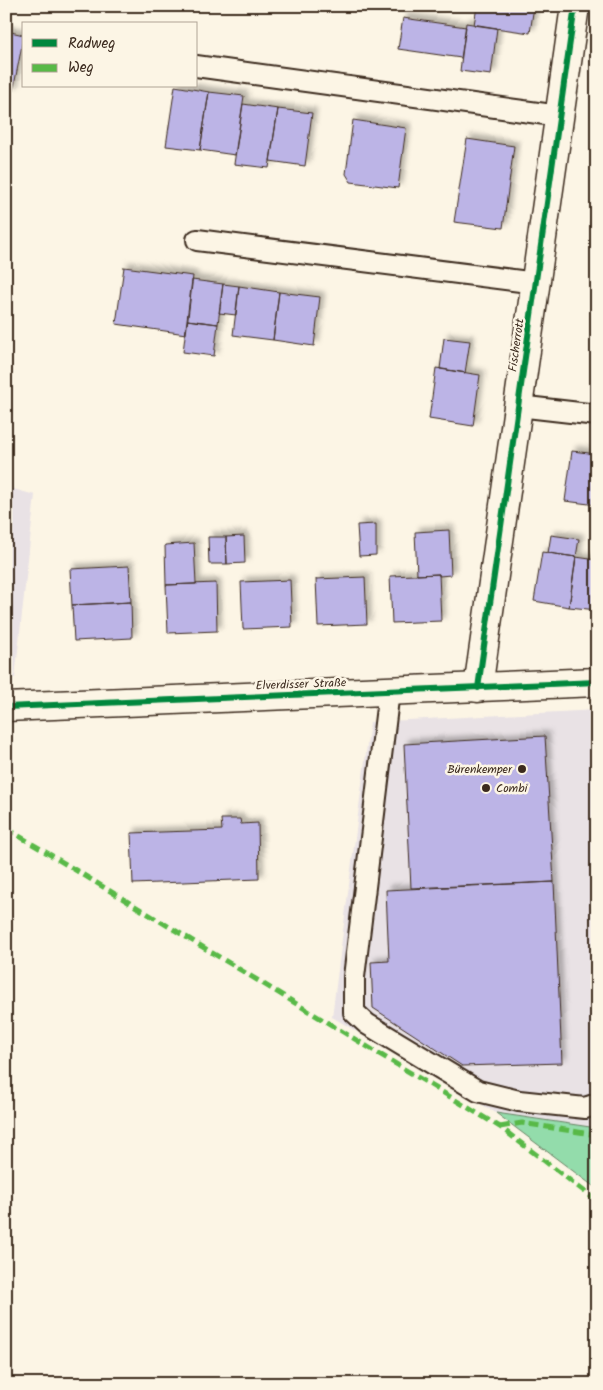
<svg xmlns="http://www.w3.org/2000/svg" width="603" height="1390" font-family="Kalam,sans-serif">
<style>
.built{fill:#e9e2e5}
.green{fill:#93dcab;stroke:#678364}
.building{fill:#bcb4e6;stroke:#3b2a1e;filter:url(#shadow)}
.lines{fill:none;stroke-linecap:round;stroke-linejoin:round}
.service-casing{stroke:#3b2a1e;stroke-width:24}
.minor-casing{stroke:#3b2a1e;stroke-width:31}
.tertiary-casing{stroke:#3b2a1e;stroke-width:31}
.service{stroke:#fcf5e5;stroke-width:20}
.minor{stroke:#fcf5e5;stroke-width:28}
.tertiary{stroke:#fcf5e5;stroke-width:28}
.quiet{stroke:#58b947;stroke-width:5;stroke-dasharray:10 5;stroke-linecap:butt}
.cycleway-casing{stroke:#fcf5e5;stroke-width:9}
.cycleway{stroke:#00873e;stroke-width:6}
.poi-dot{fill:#3b2a1e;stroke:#fcf5e5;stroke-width:2}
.labels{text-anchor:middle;stroke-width:5;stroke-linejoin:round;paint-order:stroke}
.street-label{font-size:12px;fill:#3b2a1e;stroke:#fcf5e5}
.poi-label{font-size:12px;fill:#3b2a1e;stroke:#fcf5e5;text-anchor:end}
</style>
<defs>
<filter id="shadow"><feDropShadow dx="4.5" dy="-4.5" stdDeviation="2.5" flood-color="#0004"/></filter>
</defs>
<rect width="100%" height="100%" fill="#fcf5e5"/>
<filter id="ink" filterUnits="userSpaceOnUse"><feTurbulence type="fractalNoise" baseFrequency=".02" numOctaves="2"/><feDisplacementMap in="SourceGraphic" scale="10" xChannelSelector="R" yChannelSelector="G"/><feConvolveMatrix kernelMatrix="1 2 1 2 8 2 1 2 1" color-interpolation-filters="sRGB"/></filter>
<g filter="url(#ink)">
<path class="built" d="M6,487L35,495L15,678H6Z
M597,710V1128L496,1113L332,1017L370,722Z"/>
<path class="green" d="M496,1113L597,1128V1189Z"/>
<path class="building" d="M349,6H385L384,12Z
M477,6H534L530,33L474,25Z
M403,18L466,27L461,58L398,49Z
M466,23L497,28L491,75L460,71Z
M6,31L24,35L13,91L6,90Z
M175,86L209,92L200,150L166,146Z
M209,92L244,96L235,155L200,150Z
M243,104L278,109L269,168L234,164Z
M278,109L312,113L305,166L270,161Z
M353,120L406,128L398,188L351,182L346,174Z
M467,139L514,146L503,228L454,222Z
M594,197L597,198V225L590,224Z
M124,267L193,276L186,334L116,324Z
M192,280L223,284L218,324L187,320Z
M223,284L239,286L236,315L219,313Z
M239,286L279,292L273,340L233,335Z
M279,292L320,297L314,346L273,340Z
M187,320L218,324L214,356L183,352Z
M444,338L470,341L465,373L440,369Z
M436,368L480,375L473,426L429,419Z
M572,451L597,454V505L565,501Z
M376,524V555L359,556L357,525Z
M449,530L451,575L439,576V574L417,575L415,532Z
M551,535L579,539L576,557L548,553Z
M244,536L245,563L227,564L226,537Z
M208,537H226L227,564H209Z
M194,543L196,584L166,585L165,545Z
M542,552L576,557L569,607L534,601Z
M576,557L597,560V610L569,607Z
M129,566L131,602L72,605L70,569Z
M439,574L441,621L392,623L390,576Z
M365,577L367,624L318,626L316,579Z
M290,580L292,627L243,629L241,582Z
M216,583L217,631L168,633L166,585Z
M131,602L132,638L74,641L72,605Z
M545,736L554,882L411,888L404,744Z
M221,819H240L241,824L258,823L259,879L133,884L131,833L222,830Z
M554,882L562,1063L462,1066L373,1008L371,962L389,961L386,890Z"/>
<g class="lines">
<g class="service-casing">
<path id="service" d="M196,66L560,116
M197,240L536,283
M518,406L597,415
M389,691L354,977V1012L367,1024L478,1091L519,1101L585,1108L597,1104"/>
</g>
<g class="minor-casing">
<path id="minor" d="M478,688L575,6"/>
</g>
<g class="tertiary-casing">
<path id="tertiary" d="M6,707L597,682"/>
</g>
<use href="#service" class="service"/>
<use href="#minor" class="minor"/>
<use href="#tertiary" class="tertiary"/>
<path class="quiet" d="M6,828L500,1127L597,1201
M500,1127L522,1123L597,1135"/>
<g class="cycleway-casing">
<path id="cycleway" d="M478,688L575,6
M6,707L597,682"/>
</g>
<use href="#cycleway" class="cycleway"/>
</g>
</g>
<g class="poi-dot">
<circle cx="522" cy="769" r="5"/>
<circle cx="486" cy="788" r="5"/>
</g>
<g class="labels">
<g class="street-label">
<text transform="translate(516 345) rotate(-82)" y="4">Fischerrott</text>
<text transform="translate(301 684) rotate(-2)" y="4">Elverdisser Straße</text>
</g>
<g class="poi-label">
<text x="512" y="773">Bürenkemper</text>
<text x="496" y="792" text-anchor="start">Combi</text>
</g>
</g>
<rect width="603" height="1390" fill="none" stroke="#fcf5e5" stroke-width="25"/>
<rect x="12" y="12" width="578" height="1365" fill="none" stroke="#3b2a1e" stroke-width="2" filter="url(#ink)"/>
<rect x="22" y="22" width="175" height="65" fill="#fcf5e5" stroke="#afa495"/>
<rect x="32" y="39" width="25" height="8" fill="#00873e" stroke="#afa495"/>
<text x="68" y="48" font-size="15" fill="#3b2a1e">Radweg</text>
<rect x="32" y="64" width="25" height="8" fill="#58b947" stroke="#afa495"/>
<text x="68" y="72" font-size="15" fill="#3b2a1e">Weg</text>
</svg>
